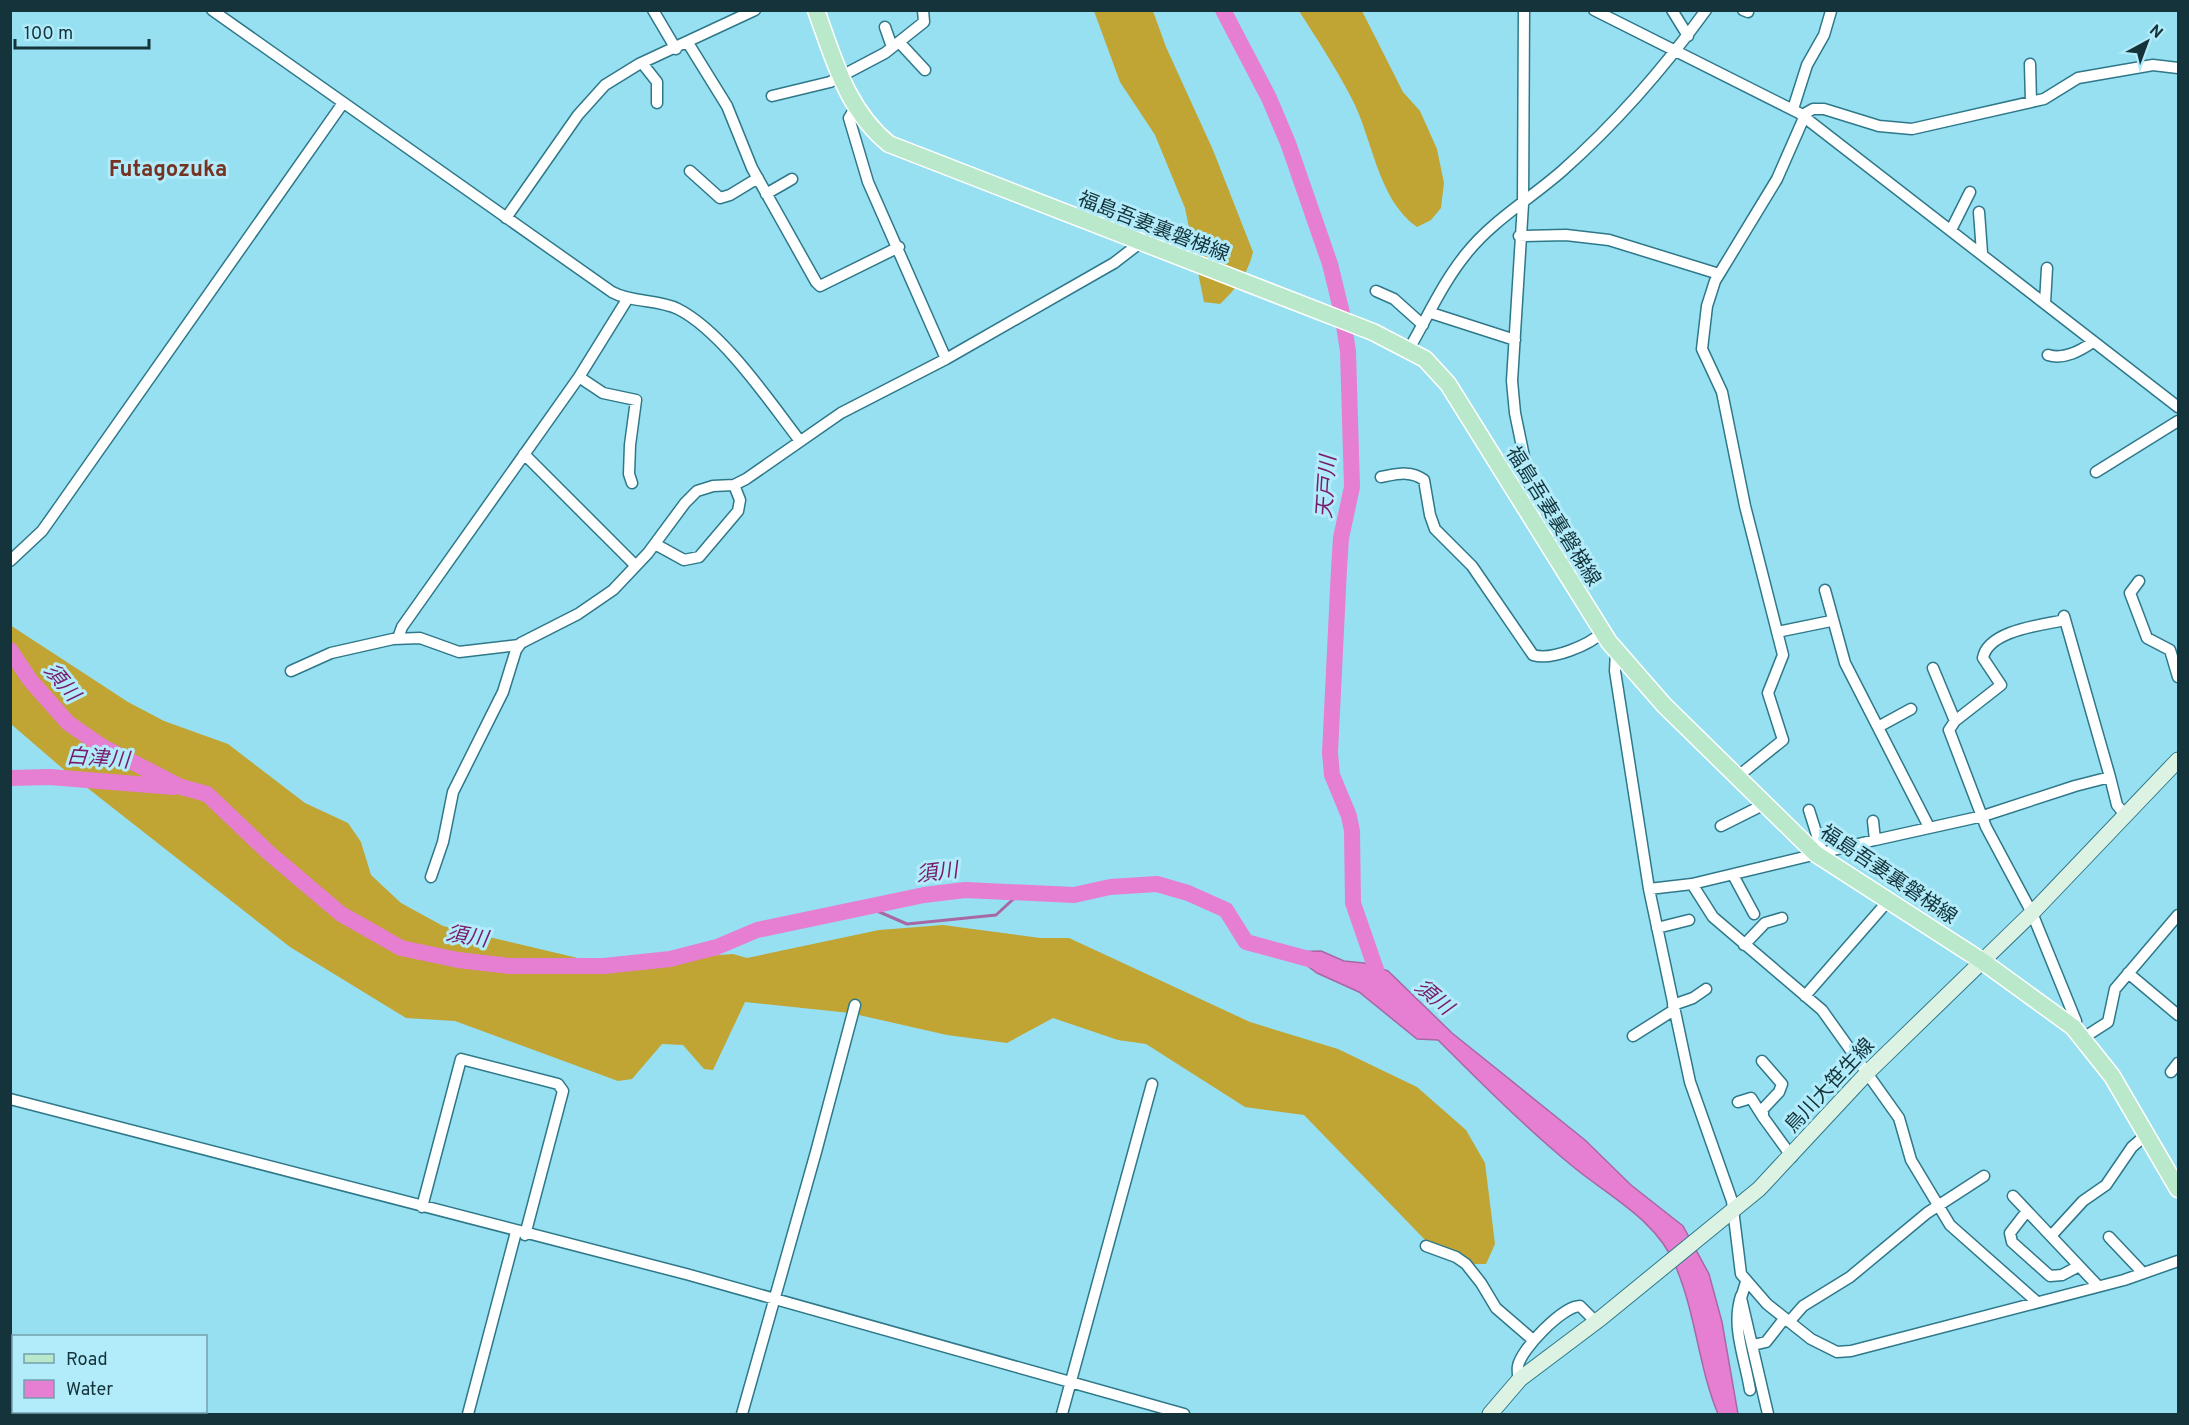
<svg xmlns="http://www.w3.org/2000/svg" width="2189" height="1425" font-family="Overpass,'Noto Sans JP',sans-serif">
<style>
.forest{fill:#c0a434}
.water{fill:#e67ed2;stroke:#a768a4;stroke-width:1.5}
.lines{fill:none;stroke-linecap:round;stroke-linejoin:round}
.stream{stroke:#a768a4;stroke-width:3}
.river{stroke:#e67ed2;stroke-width:16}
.street-casing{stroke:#2e7889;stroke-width:13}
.secondary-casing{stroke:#2e7889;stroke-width:17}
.primary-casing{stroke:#fff;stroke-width:19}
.street{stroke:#fff;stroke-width:10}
.secondary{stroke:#dcf3e4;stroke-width:15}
.primary{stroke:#bae8ca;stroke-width:16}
.labels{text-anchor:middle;stroke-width:6;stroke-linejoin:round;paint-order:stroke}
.street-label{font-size:20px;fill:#14333a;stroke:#b2ebf9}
.water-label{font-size:21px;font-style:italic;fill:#781b6a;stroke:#b2ebf9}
.quarter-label{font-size:22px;font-weight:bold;fill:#763222;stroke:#b2ebf9}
</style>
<rect width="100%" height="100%" fill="#97e0f2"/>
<path class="forest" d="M1094,11H1153L1166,47L1213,150L1253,252C1248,274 1236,289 1220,304L1204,302L1185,208L1155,135L1120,82Z
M1299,11H1362L1403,92L1420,111L1437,149L1444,183L1441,208L1431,220L1417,227C1377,199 1373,138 1351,97C1336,68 1317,39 1299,11Z
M10,625L128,702L164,721L228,744L305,803L348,823L361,842L371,875L401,903L443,926L603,964L733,954L747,958L879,930L943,925L1040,938H1069L1250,1022L1338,1049L1417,1087L1466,1130L1485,1163L1495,1244L1486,1264H1469L1430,1245L1304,1115L1245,1107L1146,1044L1118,1040L1053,1018L1007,1043L947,1035L850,1013L745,1002L713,1070L704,1069L683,1045L662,1044L632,1079L618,1081L455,1021L406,1018L290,947L62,768L11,724Z"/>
<path class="water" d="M1321,951L1344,961L1364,963L1388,971L1452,1033L1585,1140L1631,1185L1683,1226L1709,1274L1722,1322L1738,1414H1718C1698,1366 1696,1313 1675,1265C1656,1219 1608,1196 1571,1165C1524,1126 1481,1083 1438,1040L1417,1039L1359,992L1317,973L1289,952Z"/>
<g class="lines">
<path class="stream" d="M868,907L907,924L927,922L996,915L1020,893"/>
<path class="river" d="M1223,10L1269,98L1288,143L1330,264L1342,313L1348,351L1352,487L1341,538L1339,569L1330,753L1332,775L1349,816L1352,831L1353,903L1380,981
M10,650L30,680L68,723L103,747L181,787L207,794L269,853L341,914L401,948L458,960L510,966H604L670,959L717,947L757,930L924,895L965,890L1074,895L1110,887L1157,884L1188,893L1226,910L1246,942L1316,961
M10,778L50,777L174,787"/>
<g class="street-casing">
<path id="street" d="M212,10L612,292C632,303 657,299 678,309C722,331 770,402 800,441
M653,10L676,49
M1524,10L1523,204L1512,381L1515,413L1538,524
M1594,10L1799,113L2178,407
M1672,10L1688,36
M1743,10L1748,12
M885,27L892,47
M899,42L925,70
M688,43L727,106L752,168L816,282L820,286L826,283L899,247
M642,63L657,82V103
M2030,64L2031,102
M772,96L830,82L885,53L924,22L923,10
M855,108L849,118L868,182L946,359
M1793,109L1807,65L1824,35L1831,11
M690,171L720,198L730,195L758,178
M766,194L792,179
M1979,212L1982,253
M506,218L578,115L605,85L639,64L755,10
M1951,230L1970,192
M1519,236L1566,235L1609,240L1719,274
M1376,291L1394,299L1423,325
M2045,303L2047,268
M1431,313L1515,340
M1409,349C1427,318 1443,282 1466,254C1492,221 1530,199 1562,171C1615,124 1664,68 1706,10
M2048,355C2064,360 2080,351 2093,342
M579,377L603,393L636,400L630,445L629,474L632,483
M524,454L636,566
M2096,472L2178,421
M1381,477C1397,474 1411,470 1424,480L1430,515L1435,529L1472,566L1533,655C1552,661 1589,645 1603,632
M655,544L684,560L699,557L738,511L740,500L734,485
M10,561L42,531L59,507L343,103
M2139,581L2130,593L2147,638L2170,650L2178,677
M1825,590L1845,663L1929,827
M2064,616L2110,777
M2065,620C2043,625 1988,630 1983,658L2001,685L1955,721L1949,730L1986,827L2032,913L2076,1021L2073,1027
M1777,632L1831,621
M398,638L402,627L579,377L628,298
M1616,651L1615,671L1649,889L1690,1082L1732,1201L1741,1274L1767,1304L1811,1339L1837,1352L1851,1351L2124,1280L2178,1261
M1933,668L1955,721
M291,671L331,653L393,639L420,638L459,652L519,645
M1878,727L1911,709
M1737,777L1783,740L1768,693L1783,655L1745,506L1722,392L1702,349L1707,306L1715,281L1777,179L1806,113L1813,109H1824L1879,126L1912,129L2044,99L2078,78L2153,65L2178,68
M1809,810L1822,851
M1873,821L1875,840L1983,816L2075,786L2110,777L2117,805L2126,816
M1721,826L1765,804
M1733,875L1754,914
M431,877L443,842L453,792L503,692L516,650L521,643L578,614L613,590L648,553L685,503L697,491L713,486L734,485L746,479L841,413L946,359L1114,263L1140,243
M1692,884L1713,917L1822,1010L1899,1118L1911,1160L1950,1225L2037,1302
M1649,889L1692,884L1875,840
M1657,928L1689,920
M1744,945L1765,923L1782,918
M2128,973L2178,1015
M1805,996L1888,901
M1673,1005L1693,998L1706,989
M1633,1036L1674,1010
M2083,1038L2108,1022L2115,989L2178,915
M1762,1061L1782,1084L1779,1092L1763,1109V1117L1792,1157
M2171,1072L2178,1063
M10,1099L686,1274L1184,1414
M1738,1102L1751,1098L1763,1117
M2013,1196L2098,1286
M422,1207L461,1059L558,1084L563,1091L525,1235
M2027,1211L2010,1233L2012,1242L2050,1276L2062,1275L2079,1266
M2051,1236L2083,1201L2106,1185L2132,1147L2147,1134
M2109,1237L2143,1273
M1426,1246L1456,1257L1466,1264L1481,1283L1496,1308L1533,1340
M1746,1282L1741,1298L1768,1414
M1741,1296C1731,1327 1745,1358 1750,1390
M1789,1322L1803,1306L1850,1277L1927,1213L1984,1176
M1753,1345L1766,1342L1784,1319
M1519,1380C1518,1375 1517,1371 1518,1366C1521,1349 1563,1306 1580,1306L1596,1322
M468,1414L516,1232
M742,1414L816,1152L855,1005
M1062,1414L1152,1084"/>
</g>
<g class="secondary-casing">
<path id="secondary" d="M1490,1414L1520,1379L1601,1318L1759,1189L1868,1072L2032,913L2178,760"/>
</g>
<g class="primary-casing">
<path id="primary" d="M816,10C834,60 847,110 889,144L1373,332L1425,359L1448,384L1609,642L1664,705L1816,854L1982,961L2073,1027L2112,1076L2178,1189"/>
</g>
<use href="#street" class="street"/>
<use href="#secondary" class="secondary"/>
<use href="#primary" class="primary"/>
</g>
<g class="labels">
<g class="street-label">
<text transform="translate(1154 226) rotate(21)" y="7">福島吾妻裏磐梯線</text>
<text transform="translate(1554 516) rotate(58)" y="7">福島吾妻裏磐梯線</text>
<text transform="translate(1889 874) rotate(34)" y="7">福島吾妻裏磐梯線</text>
<text transform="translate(1829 1085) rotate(-47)" y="7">鳥川大笹生線</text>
</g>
<g class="water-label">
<text transform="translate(1326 487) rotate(-86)" y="7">天戸川</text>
<text transform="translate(62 682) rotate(50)" y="7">須川</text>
<text transform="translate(98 758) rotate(4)" y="7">白津川</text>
<text transform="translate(937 872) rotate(-7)" y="7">須川</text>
<text transform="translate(467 936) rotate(9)" y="7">須川</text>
<text transform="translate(1434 997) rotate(40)" y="7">須川</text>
</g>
<g class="quarter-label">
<text x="168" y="176">Futagozuka</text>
</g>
</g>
<rect width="2189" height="1425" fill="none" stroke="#14333a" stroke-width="24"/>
<rect x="12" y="1335" width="195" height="78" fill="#b2ebf9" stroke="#73a1ad" stroke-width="1.5"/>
<rect x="24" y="1354" width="30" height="9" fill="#bae8ca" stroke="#73a1ad" stroke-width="1.5"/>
<text x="66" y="1365" font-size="18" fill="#14333a">Road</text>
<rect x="24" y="1380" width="30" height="18" fill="#e67ed2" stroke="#73a1ad" stroke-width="1.5"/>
<text x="66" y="1395" font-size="18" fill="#14333a">Water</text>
<g transform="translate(2147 42) rotate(41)" stroke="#b2ebf9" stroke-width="4.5" paint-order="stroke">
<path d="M0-4.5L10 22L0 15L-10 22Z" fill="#14333a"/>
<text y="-9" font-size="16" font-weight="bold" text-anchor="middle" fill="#14333a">N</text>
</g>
<path d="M15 39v9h134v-9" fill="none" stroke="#14333a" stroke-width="3"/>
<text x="24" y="39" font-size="18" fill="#14333a" stroke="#b2ebf9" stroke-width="4.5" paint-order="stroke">100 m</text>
</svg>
